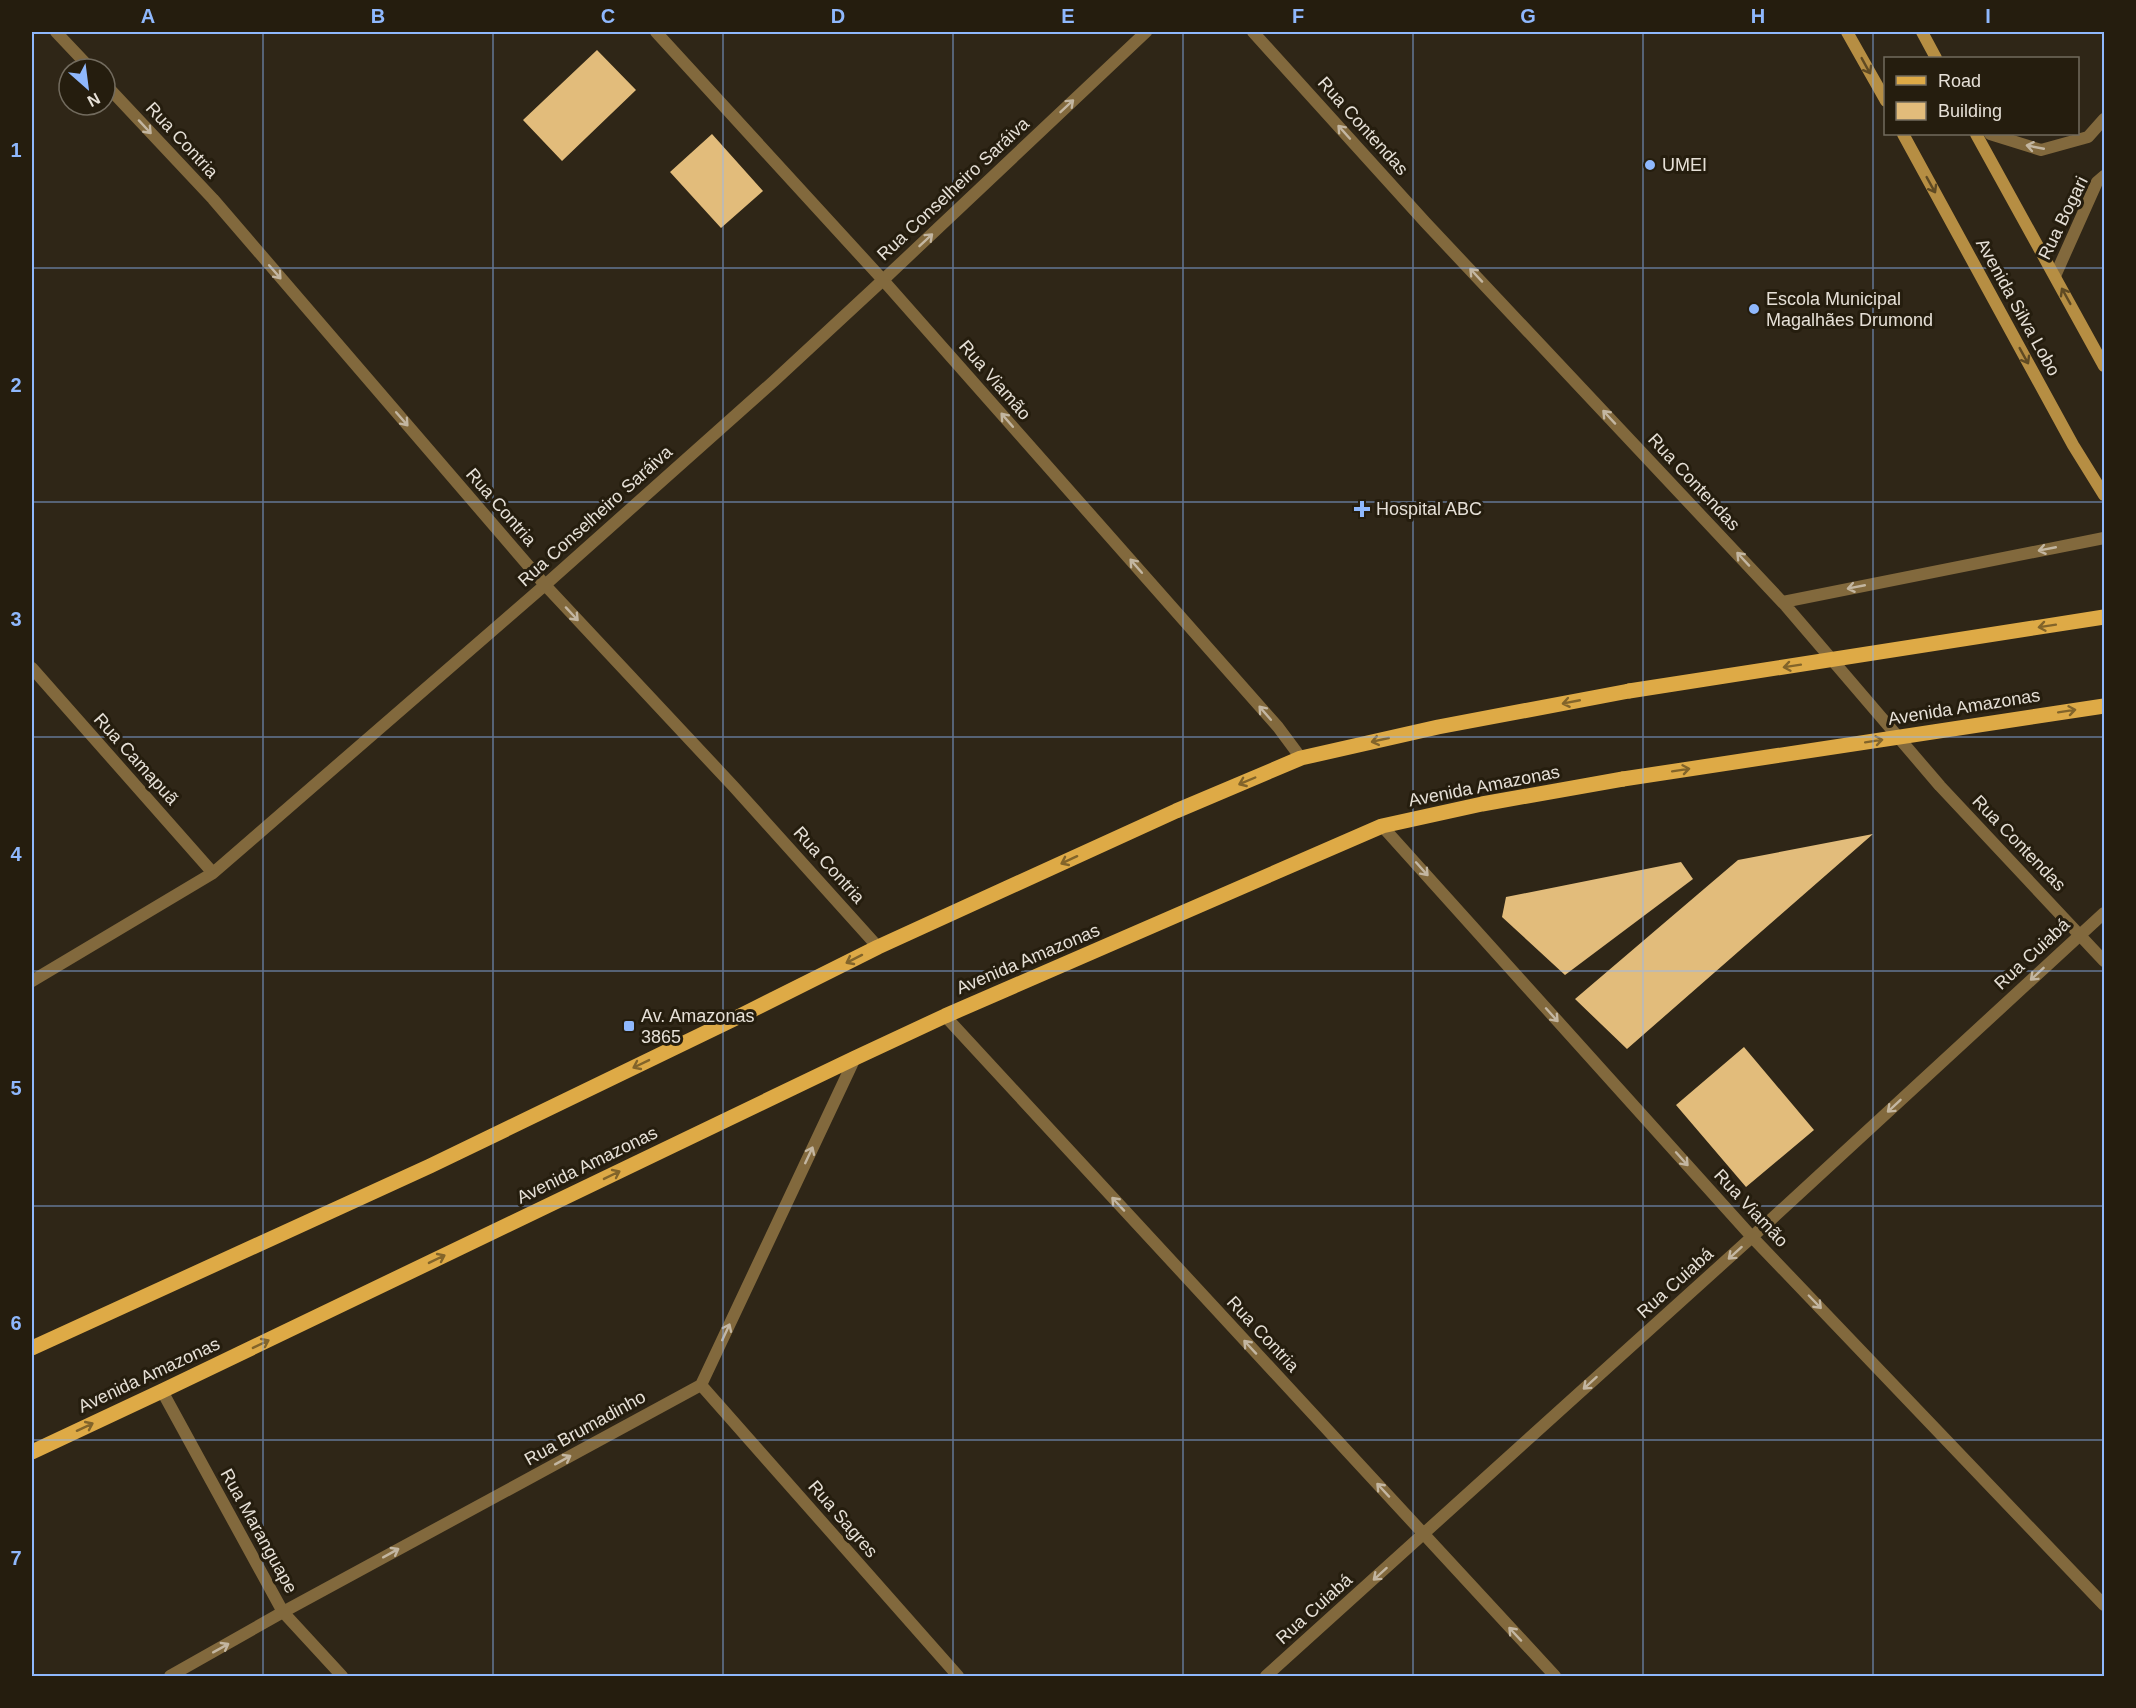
<svg xmlns="http://www.w3.org/2000/svg" width="2136" height="1708" font-family="Helvetica,sans-serif">
<style>
.building{fill:#e2bc7b}
.lines{fill:none;stroke-linecap:round;stroke-linejoin:round}
.street{stroke:#82693d;stroke-width:12}
.secondary{stroke:#b68e43;stroke-width:12}
.primary{stroke:#deaa46;stroke-width:15}
.primary-bridge{stroke:#deaa46;stroke-width:15}
.oneway{stroke:#5f4a23}
.oneway2{stroke:#c3b6a1}
.oneway3{stroke:#82642a}
.grid{fill:none;stroke:#8fb8fd;stroke-width:1.5;stroke-opacity:0.55}
.poi-dot{fill:#8fb8fd;stroke:#251d0e;stroke-width:2}
.labels{text-anchor:middle;stroke-width:6;stroke-linejoin:round;paint-order:stroke}
.street-label{font-size:18px;fill:#e6e0d7;stroke:#251d0e}
.poi-label{font-size:18px;fill:#e6e0d7;stroke:#251d0e;text-anchor:start}
.neatline{fill:none;stroke:#8fb8fd;stroke-width:2}
.grid-label{font-size:20px;text-anchor:middle;font-weight:bold;fill:#8fb8fd}
</style>
<rect width="100%" height="100%" fill="#2f2617"/>
<path class="building" d="M597,50L636,90L562,161L523,120Z
M712,134L763,191L721,228L670,172Z
M1873,834L1627,1049L1575,999L1738,860Z
M1681,862L1693,879L1565,975L1502,917L1506,897Z
M1744,1047L1814,1130L1746,1187L1676,1105Z"/>
<g class="lines">
<path class="street" d="M56,32L91,69
M656,32L883,280L1278,727L1301,758
M1253,32L1425,222L1786,606L1940,786L2104,961
M105,84L213,199L545,585L734,787L878,947
M1990,134L2041,150L2088,137L2104,119
M2055,276L2097,182L2104,176
M1783,602L2104,538
M32,668L213,873
M1382,826L1752,1237L2104,1605
M32,981L213,873L545,585L774,381L883,280L1146,32
M945,1016L1555,1676
M701,1385L958,1676
M162,1391L283,1612L342,1676
M170,1676L283,1612L701,1385L855,1058
M1266,1676L1752,1237L2104,913"/>
<path class="secondary" d="M1847,32L1886,101
M1922,32L1936,58
M1903,134L2073,445L2104,495
M1976,134L2104,366"/>
<path class="primary" d="M32,1348L430,1166L738,1017L878,947L1176,811L1301,758L1438,727L1629,691
M32,1452L162,1391L855,1058L945,1016L1382,826L1482,804L1623,779"/>
<path class="primary-bridge" d="M1629,691L2104,617
M1623,779L2104,706"/>
</g>
<defs><path id="oneway-shaft" d="M-6 0H5M1.5-3L5.5 0L1.5 3" fill="none" stroke-width="1.6" stroke-linecap="round" stroke-linejoin="round" transform="scale(1.5)"/></defs>
<g class="oneway">
<use href="#oneway-shaft" transform="translate(1866 66) rotate(61)"/>
<use href="#oneway-shaft" transform="translate(1931 185) rotate(61)"/>
<use href="#oneway-shaft" transform="translate(2066 296) rotate(-119)"/>
<use href="#oneway-shaft" transform="translate(2024 356) rotate(61)"/>
</g>
<g class="oneway2">
<use href="#oneway-shaft" transform="translate(1067 106) rotate(-43)"/>
<use href="#oneway-shaft" transform="translate(145 127) rotate(47)"/>
<use href="#oneway-shaft" transform="translate(1344 132) rotate(-132)"/>
<use href="#oneway-shaft" transform="translate(2035 147) rotate(-169)"/>
<use href="#oneway-shaft" transform="translate(926 240) rotate(-43)"/>
<use href="#oneway-shaft" transform="translate(275 272) rotate(49)"/>
<use href="#oneway-shaft" transform="translate(1476 275) rotate(-133)"/>
<use href="#oneway-shaft" transform="translate(1609 417) rotate(-133)"/>
<use href="#oneway-shaft" transform="translate(402 419) rotate(49)"/>
<use href="#oneway-shaft" transform="translate(1007 420) rotate(-131)"/>
<use href="#oneway-shaft" transform="translate(2047 549) rotate(169)"/>
<use href="#oneway-shaft" transform="translate(1743 559) rotate(-133)"/>
<use href="#oneway-shaft" transform="translate(1136 566) rotate(-131)"/>
<use href="#oneway-shaft" transform="translate(1856 587) rotate(169)"/>
<use href="#oneway-shaft" transform="translate(572 614) rotate(47)"/>
<use href="#oneway-shaft" transform="translate(1265 713) rotate(-131)"/>
<use href="#oneway-shaft" transform="translate(1422 869) rotate(48)"/>
<use href="#oneway-shaft" transform="translate(2037 974) rotate(137)"/>
<use href="#oneway-shaft" transform="translate(1552 1015) rotate(48)"/>
<use href="#oneway-shaft" transform="translate(1894 1106) rotate(137)"/>
<use href="#oneway-shaft" transform="translate(809 1155) rotate(-65)"/>
<use href="#oneway-shaft" transform="translate(1682 1159) rotate(48)"/>
<use href="#oneway-shaft" transform="translate(1118 1204) rotate(-133)"/>
<use href="#oneway-shaft" transform="translate(1735 1253) rotate(138)"/>
<use href="#oneway-shaft" transform="translate(1815 1302) rotate(46)"/>
<use href="#oneway-shaft" transform="translate(726 1332) rotate(-65)"/>
<use href="#oneway-shaft" transform="translate(1250 1347) rotate(-133)"/>
<use href="#oneway-shaft" transform="translate(1590 1383) rotate(138)"/>
<use href="#oneway-shaft" transform="translate(563 1460) rotate(-29)"/>
<use href="#oneway-shaft" transform="translate(1383 1490) rotate(-133)"/>
<use href="#oneway-shaft" transform="translate(391 1553) rotate(-29)"/>
<use href="#oneway-shaft" transform="translate(1380 1574) rotate(138)"/>
<use href="#oneway-shaft" transform="translate(1515 1634) rotate(-133)"/>
<use href="#oneway-shaft" transform="translate(221 1648) rotate(-29)"/>
</g>
<g class="oneway3">
<use href="#oneway-shaft" transform="translate(2047 626) rotate(171)"/>
<use href="#oneway-shaft" transform="translate(1792 666) rotate(171)"/>
<use href="#oneway-shaft" transform="translate(1571 702) rotate(169)"/>
<use href="#oneway-shaft" transform="translate(2067 711) rotate(-9)"/>
<use href="#oneway-shaft" transform="translate(1380 740) rotate(167)"/>
<use href="#oneway-shaft" transform="translate(1874 741) rotate(-9)"/>
<use href="#oneway-shaft" transform="translate(1681 770) rotate(-9)"/>
<use href="#oneway-shaft" transform="translate(1247 781) rotate(157)"/>
<use href="#oneway-shaft" transform="translate(1069 860) rotate(155)"/>
<use href="#oneway-shaft" transform="translate(854 959) rotate(153)"/>
<use href="#oneway-shaft" transform="translate(641 1064) rotate(154)"/>
<use href="#oneway-shaft" transform="translate(612 1175) rotate(-26)"/>
<use href="#oneway-shaft" transform="translate(437 1259) rotate(-26)"/>
<use href="#oneway-shaft" transform="translate(261 1344) rotate(-26)"/>
<use href="#oneway-shaft" transform="translate(85 1427) rotate(-25)"/>
</g>
<path class="grid" d="M263,32V1676M493,32V1676M723,32V1676M953,32V1676M1183,32V1676M1413,32V1676M1643,32V1676M1873,32V1676M32,268H2104M32,502H2104M32,737H2104M32,971H2104M32,1206H2104M32,1440H2104"/>
<g class="poi-dot">
<circle cx="1650" cy="165" r="6"/>
<circle cx="1754" cy="309" r="6"/>
<path d="M1359 500h6v6h6v6h-6v6h-6v-6h-6v-6h6z"/>
<rect x="623" y="1020" width="12" height="12" rx="3"/>
</g>
<g class="labels">
<g class="street-label">
<text transform="translate(1363 126) rotate(48)" y="6">Rua Contendas</text>
<text transform="translate(182 140) rotate(47)" y="6">Rua Contria</text>
<text transform="translate(953 189) rotate(-43)" y="6">Rua Conselheiro Saráiva</text>
<text transform="translate(2063 218) rotate(-64)" y="6">Rua Bogari</text>
<text transform="translate(2018 307) rotate(61)" y="6">Avenida Silva Lobo</text>
<text transform="translate(995 380) rotate(49)" y="6">Rua Viamão</text>
<text transform="translate(1694 482) rotate(47)" y="6">Rua Contendas</text>
<text transform="translate(501 507) rotate(49)" y="6">Rua Contria</text>
<text transform="translate(595 516) rotate(-42)" y="6">Rua Conselheiro Saráiva</text>
<text transform="translate(1964 707) rotate(-9)" y="6">Avenida Amazonas</text>
<text transform="translate(136 759) rotate(48)" y="6">Rua Camapuã</text>
<text transform="translate(1484 786) rotate(-11)" y="6">Avenida Amazonas</text>
<text transform="translate(2019 843) rotate(46)" y="6">Rua Contendas</text>
<text transform="translate(829 865) rotate(48)" y="6">Rua Contria</text>
<text transform="translate(2032 954) rotate(-43)" y="6">Rua Cuiabá</text>
<text transform="translate(1028 959) rotate(-23)" y="6">Avenida Amazonas</text>
<text transform="translate(587 1165) rotate(-26)" y="6">Avenida Amazonas</text>
<text transform="translate(1751 1208) rotate(47)" y="6">Rua Viamão</text>
<text transform="translate(1675 1283) rotate(-42)" y="6">Rua Cuiabá</text>
<text transform="translate(1263 1334) rotate(47)" y="6">Rua Contria</text>
<text transform="translate(149 1375) rotate(-25)" y="6">Avenida Amazonas</text>
<text transform="translate(585 1428) rotate(-29)" y="6">Rua Brumadinho</text>
<text transform="translate(843 1519) rotate(49)" y="6">Rua Sagres</text>
<text transform="translate(259 1531) rotate(61)" y="6">Rua Maranguape</text>
<text transform="translate(1314 1609) rotate(-42)" y="6">Rua Cuiabá</text>
</g>
<g class="poi-label">
<text x="1662" y="171">UMEI</text>
<text x="1766" y="305">Escola Municipal<tspan x="1766" dy="21">Magalhães Drumond</tspan></text>
<text x="1376" y="515">Hospital ABC</text>
<text x="641" y="1022">Av. Amazonas<tspan x="641" dy="21">3865</tspan></text>
</g>
</g>
<rect width="2136" height="1708" fill="none" stroke="#251d0e" stroke-width="66"/>
<rect x="1884" y="57" width="195" height="78" fill="#251d0e" stroke="#726b5e" stroke-width="1.5"/>
<rect x="1896" y="76" width="30" height="9" fill="#deaa46" stroke="#726b5e" stroke-width="1.5"/>
<text x="1938" y="87" font-size="18" fill="#e6e0d7">Road</text>
<rect x="1896" y="102" width="30" height="18" fill="#e2bc7b" stroke="#726b5e" stroke-width="1.5"/>
<text x="1938" y="117" font-size="18" fill="#e6e0d7">Building</text>
<g transform="translate(87 87) rotate(152)"><circle r="28" fill="#251d0e" stroke="#726b5e" stroke-width="1.5"/>
<path d="M0-4.5L10 22L0 15L-10 22Z" fill="#8fb8fd"/>
<text y="-9" font-size="16" font-weight="bold" text-anchor="middle" fill="#e6e0d7">N</text>
</g>
<rect x="33" y="33" width="2070" height="1642" class="neatline"/>
<g class="grid-label">
<text x="148" y="23">A</text>
<text x="378" y="23">B</text>
<text x="608" y="23">C</text>
<text x="838" y="23">D</text>
<text x="1068" y="23">E</text>
<text x="1298" y="23">F</text>
<text x="1528" y="23">G</text>
<text x="1758" y="23">H</text>
<text x="1988" y="23">I</text>
<text x="16" y="157">1</text>
<text x="16" y="392">2</text>
<text x="16" y="626">3</text>
<text x="16" y="861">4</text>
<text x="16" y="1095">5</text>
<text x="16" y="1330">6</text>
<text x="16" y="1565">7</text>
</g>
</svg>
